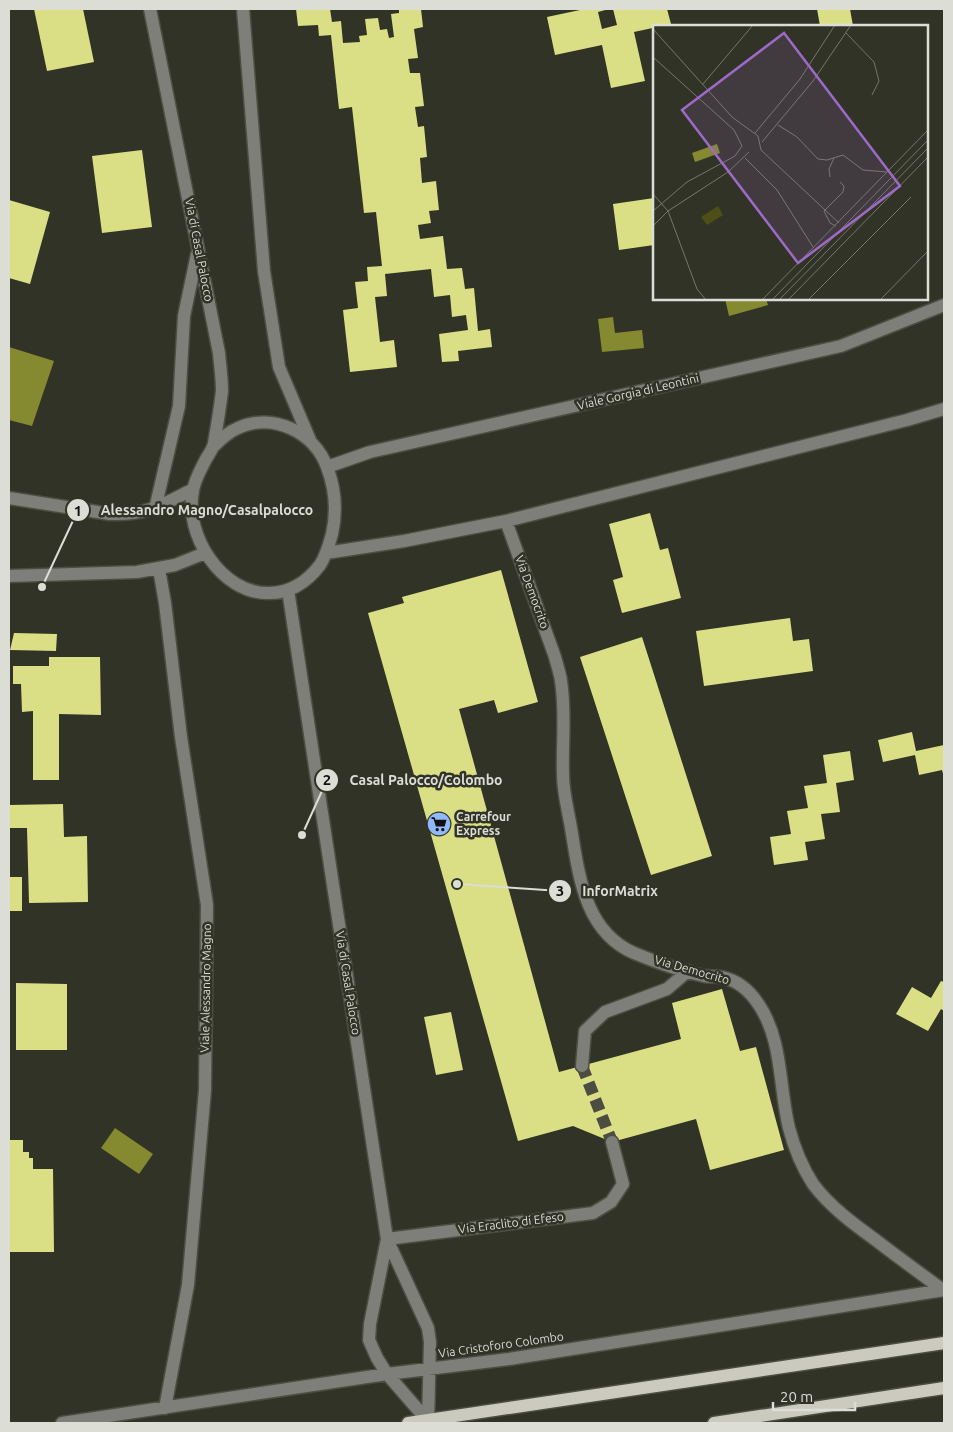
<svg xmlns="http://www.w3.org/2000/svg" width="953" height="1432" font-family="Ubuntu,sans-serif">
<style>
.water{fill:#85892f}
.building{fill:#dadf86}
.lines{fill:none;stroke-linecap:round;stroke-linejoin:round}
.minor-tunnel{stroke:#4c4c41;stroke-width:12;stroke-dasharray:12 6;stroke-linecap:butt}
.minor-casing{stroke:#4d4e43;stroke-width:15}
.major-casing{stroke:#4d4e43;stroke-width:15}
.minor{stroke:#7e7f78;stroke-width:12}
.major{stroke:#cacbbe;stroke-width:12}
.labels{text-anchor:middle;stroke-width:5;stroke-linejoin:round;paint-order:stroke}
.street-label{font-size:12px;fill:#dcddd5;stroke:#323327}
.poi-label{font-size:12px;font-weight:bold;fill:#dcddd5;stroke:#323327;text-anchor:start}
.inset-road{fill:none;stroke:#76776d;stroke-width:1}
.view{fill:#9d6ac7;fill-opacity:0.15;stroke:#9d6ac7;stroke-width:2.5}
.inset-edge{fill:none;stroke:#dcddd5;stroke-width:2.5}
.leader{fill:none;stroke:#dcddd5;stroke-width:2}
.callout-dot{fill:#dcddd5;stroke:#323327;stroke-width:2}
.mark-label{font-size:15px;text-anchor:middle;font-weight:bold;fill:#111}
.callout-label{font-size:14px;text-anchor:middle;font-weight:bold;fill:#dcddd5;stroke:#323327;stroke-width:5;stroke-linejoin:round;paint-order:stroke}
</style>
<rect width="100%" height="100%" fill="#323327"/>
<path class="water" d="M725,299H766L768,305L729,316Z
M613,317L615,333L642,330L644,348L602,352L598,319Z
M9,347L54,361L32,426L9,420Z
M115,1128L153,1154L139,1174L101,1148Z"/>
<path class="building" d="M34,9H83L94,62L47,71Z
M296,9H330L332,22L341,21L343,43L360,42L359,36L367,35L365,19L378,18L380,30L387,29L389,38L394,37L391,14L399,13V9H421L423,27L414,29L418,58L408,59L410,73H420L424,106L415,107L418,127L424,126L427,157L420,158L422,183L436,181L439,210L429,211L431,223L418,225L420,239L443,236L447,269L462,268L465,289L474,288L478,331L490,329L492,347L458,351L459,361L442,362L439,334L468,330L466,315L452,317L450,295L434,297L431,269L385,274L387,296L375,297L380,342L394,340L397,367L350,372L343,310L358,308L355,282L368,281L367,267L382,266L376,212L364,213L352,107L339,109L331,35L319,36L318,25L298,26Z
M579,9H609L598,12L602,29L617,25L613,9H667L671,24L634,32L645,81L611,88L602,45L555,55L547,17L580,10Z
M817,9H850L853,26H820Z
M142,150L152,227L102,233L92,156Z
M654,198V245L619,250L613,204Z
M9,200L50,212L30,284L9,278Z
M650,513L660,550L668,548L681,598L622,613L613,580L623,577L609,524Z
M501,570L538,702L498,713L494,700L459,709L559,1072L681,1039L672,1003L722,989L740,1051L756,1047L784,1150L710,1170L696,1119L612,1142L573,1126L518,1141L368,613L404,603L402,597Z
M790,618L793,641L809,639L813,671L704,686L696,631Z
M14,633L57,634L56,651L10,650Z
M642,637L712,856L651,875L580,657Z
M49,657H100L101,715L59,714V780H33V711L22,712L21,684H13V666H49Z
M912,732L916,751L944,745V777L942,770L919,775L915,755L883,762L878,740Z
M850,751L854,780L836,783L840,812L821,814L825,839L805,842L808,860L774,865L770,837L791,834L787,811L808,808L804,786L827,783L823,755Z
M63,804L64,837L87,836L88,902L29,903L27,828H9V805Z
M9,877H22V911H9Z
M941,981L944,982V1011L941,1009L928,1031L896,1014L912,987L931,998Z
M16,983L67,984V1050H16Z
M451,1012L463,1070L436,1075L424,1017Z
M9,1140H23V1152H29V1158H33V1169H53L54,1252H9Z"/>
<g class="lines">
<path class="minor-tunnel" d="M582,1066L612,1142"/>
<g class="minor-casing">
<path id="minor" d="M150,9L219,353C220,365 222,378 222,391C220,408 217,426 214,443C213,449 209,454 206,459C201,469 194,481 193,491C184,534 221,594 269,593C290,593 307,582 320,565C326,556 329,545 332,534C337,512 335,488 327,467C314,432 273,412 238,428C228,432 221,439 214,446
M243,9L264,271L279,367L310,440
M327,467L370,452L841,346L944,305
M9,498L110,514C147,515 161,506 193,489
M155,509L179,406L184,316L197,254
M506,521L555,657C557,665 560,673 561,681C566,712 562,744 563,775C563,792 568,810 571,828C579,875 584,931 634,953C656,962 681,971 704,976C710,977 715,976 721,977C737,980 750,991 759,1005C783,1041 779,1088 789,1128C794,1147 802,1167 813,1184C830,1207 855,1225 877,1241C899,1258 921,1274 943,1290
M326,553L404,541L506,521L907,420L944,409
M159,569L165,603L181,737L207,905L205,1090L188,1285L165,1408
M9,576L137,572L175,565L205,553
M288,590L387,1239L428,1328L430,1342L428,1423
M582,1066L585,1031L605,1012L667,989L688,971
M387,1239L593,1213L611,1202L623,1184L612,1142
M387,1239L370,1324L369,1340L377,1358L387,1374L427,1420
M62,1423L387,1374L509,1359L944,1290"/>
</g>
<g class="major-casing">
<path id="major" d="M408,1423L944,1343
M714,1423L944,1388"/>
</g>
<use href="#minor" class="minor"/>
<use href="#major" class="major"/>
</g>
<defs>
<g id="supermarket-disc" transform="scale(1.25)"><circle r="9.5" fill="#91b8fd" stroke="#323327"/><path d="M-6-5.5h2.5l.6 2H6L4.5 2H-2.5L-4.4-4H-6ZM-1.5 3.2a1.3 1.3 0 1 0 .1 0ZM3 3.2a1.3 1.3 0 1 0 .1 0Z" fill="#111"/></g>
</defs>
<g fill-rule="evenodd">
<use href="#supermarket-disc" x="439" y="824"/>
</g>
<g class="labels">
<g class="street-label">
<text transform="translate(199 250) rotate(79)" y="4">Via di Casal Palocco</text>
<text transform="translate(638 392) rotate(-13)" y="4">Viale Gorgia di Leontini</text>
<text transform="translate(532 592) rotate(70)" y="4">Via Democrito</text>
<text transform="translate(692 970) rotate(16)" y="4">Via Democrito</text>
<text transform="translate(348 983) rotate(81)" y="4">Via di Casal Palocco</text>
<text transform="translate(206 988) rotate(-89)" y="4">Viale Alessandro Magno</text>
<text transform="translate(511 1223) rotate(-7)" y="4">Via Eraclito di Efeso</text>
<text transform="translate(501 1345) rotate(-8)" y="4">Via Cristoforo Colombo</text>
</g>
<g class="poi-label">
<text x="456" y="821">Carrefour<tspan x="456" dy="14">Express</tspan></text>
</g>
</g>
<g transform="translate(653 25)">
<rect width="275" height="275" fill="#323327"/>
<path d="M65,181L70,190L54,200L48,192Z" fill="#4d4f16"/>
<path d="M64,119L67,128L42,137L39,128Z" fill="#85892f"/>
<path class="inset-road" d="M0,4L79,92L105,111L108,125M193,8L221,37L226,56L219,70M0,32L81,105L89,121M50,59L100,0M125,100L144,112L165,134L174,135L190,130L210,145L234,147M102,108L147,54L182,0M109,117L160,56L198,0M108,125L186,198M92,133L124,165L160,222M177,152L176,144L181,133M0,169L15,186L44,264L53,275M0,186L34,157L82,131L89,121M171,186L190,167L191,161L187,157M171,186L177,198L183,201M0,201L15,186L75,147L96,127M109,275L275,105M119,275L275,115M126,275L275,123M135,275L275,132M155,275L258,172M227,275L275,226"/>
<path class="view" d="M131,8L247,161L145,238L29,85Z"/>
<rect width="275" height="275" class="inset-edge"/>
</g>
<path class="leader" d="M42 587L78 510M302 835L327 780M457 884L560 891"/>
<g class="callout-dot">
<circle cx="42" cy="587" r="5"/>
<circle cx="302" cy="835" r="5"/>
<circle cx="457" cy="884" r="5"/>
<circle cx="78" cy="510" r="12"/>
<circle cx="327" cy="780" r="12"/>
<circle cx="560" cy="891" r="12"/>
</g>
<g class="mark-label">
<text x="78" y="516">1</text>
<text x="327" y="785">2</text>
<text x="560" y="896">3</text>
</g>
<g class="callout-label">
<text x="207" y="515">Alessandro Magno/Casalpalocco</text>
<text x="426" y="785">Casal Palocco/Colombo</text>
<text x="620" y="896">InforMatrix</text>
</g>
<rect width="953" height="1432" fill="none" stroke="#dcddd5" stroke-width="20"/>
<path d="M773 1402v8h82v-8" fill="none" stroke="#dcddd5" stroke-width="2.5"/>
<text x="780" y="1402" font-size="15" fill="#dcddd5" stroke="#323327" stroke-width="4" paint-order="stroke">20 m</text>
</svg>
